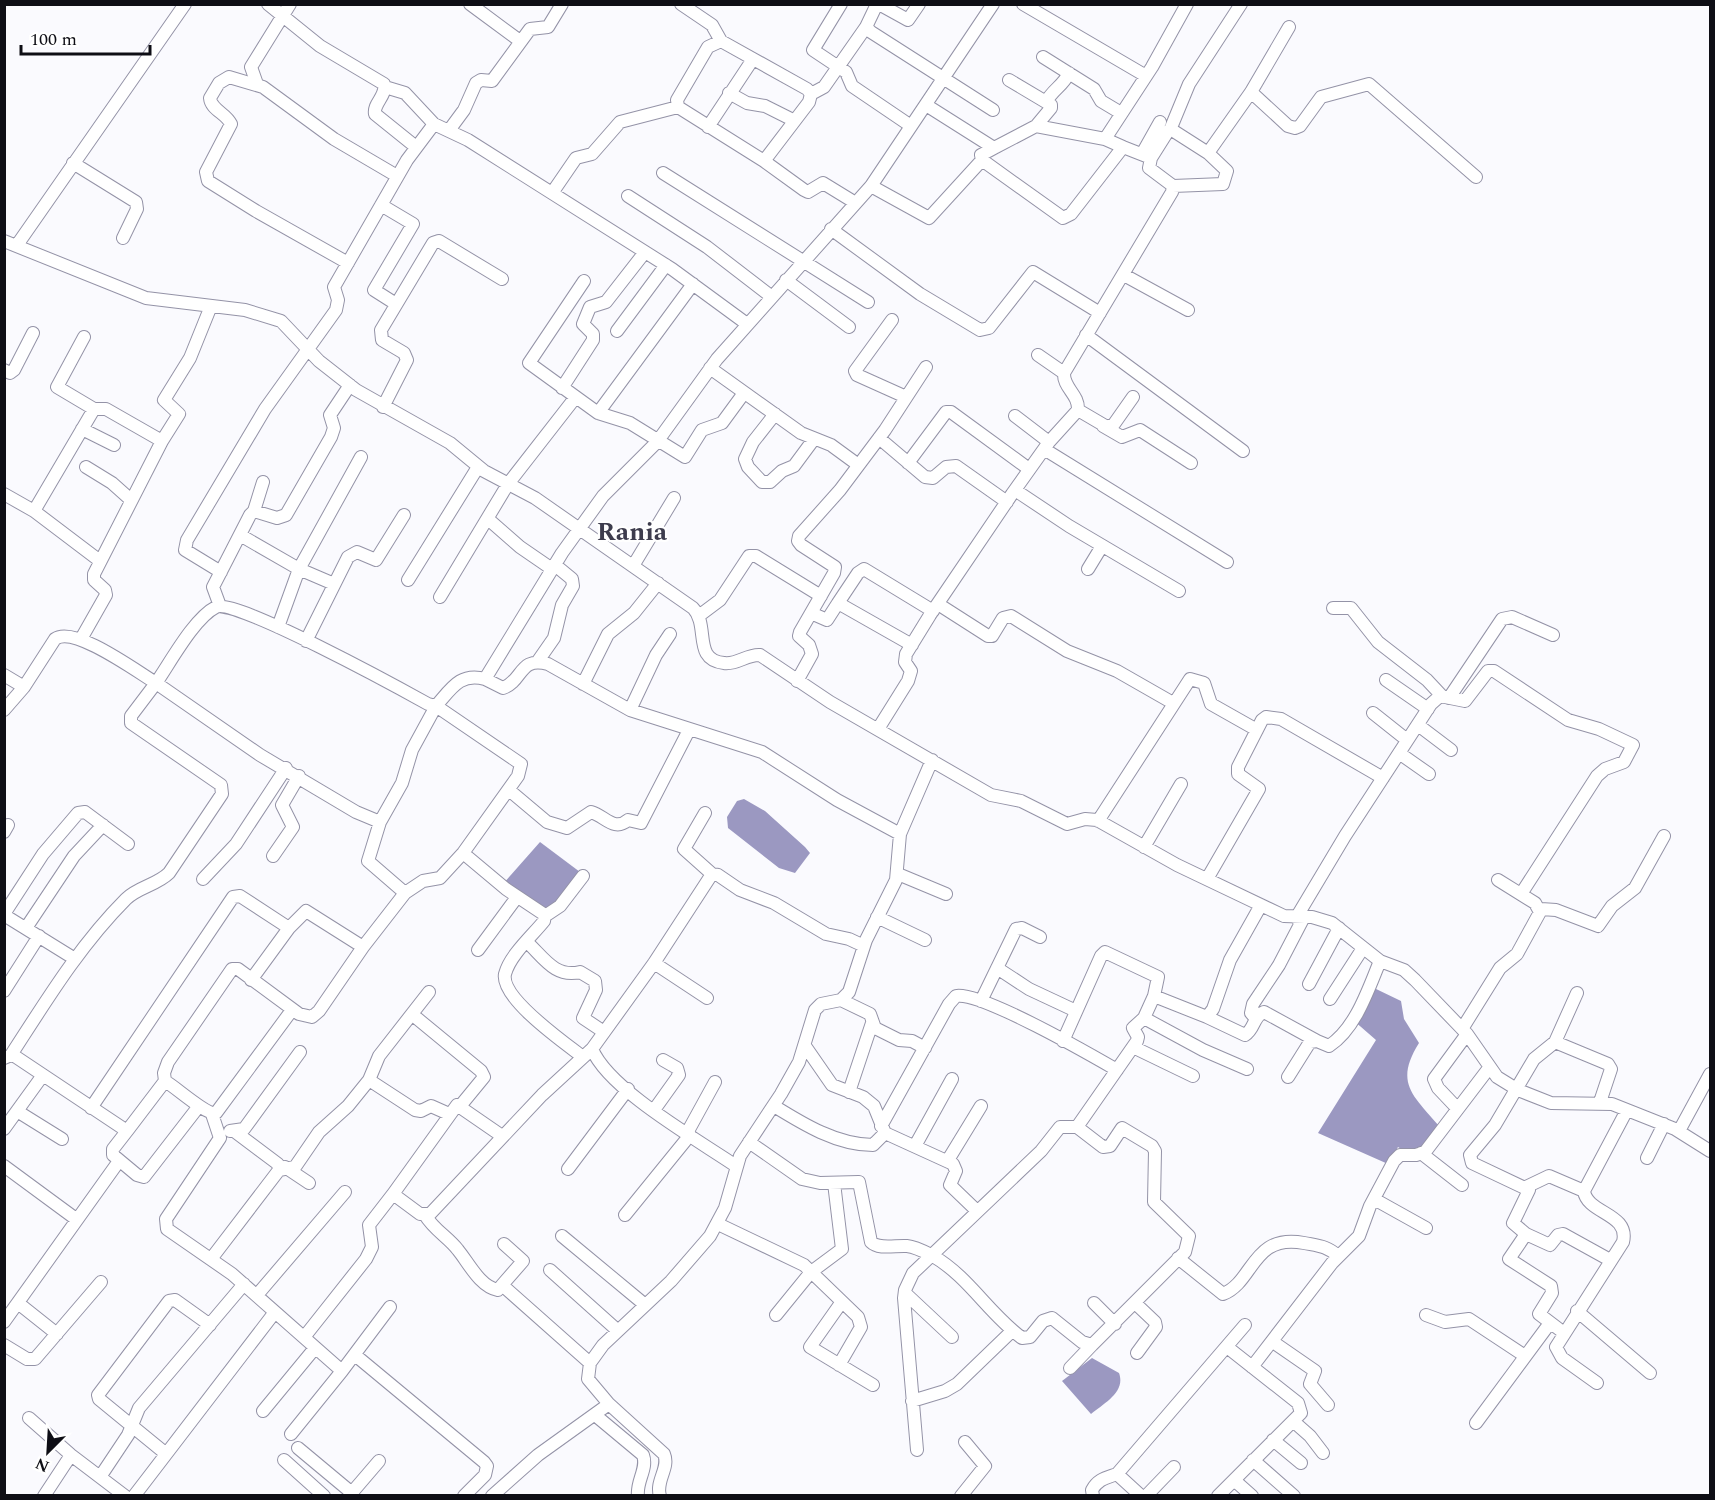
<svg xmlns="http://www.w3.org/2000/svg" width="1715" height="1500" font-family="Spectral,serif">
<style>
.water{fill:#9b98c1}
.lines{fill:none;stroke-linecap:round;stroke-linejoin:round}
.minor-casing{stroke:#9493a7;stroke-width:14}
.minor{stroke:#fff;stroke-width:12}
.labels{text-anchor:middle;stroke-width:4.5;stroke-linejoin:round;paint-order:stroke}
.district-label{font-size:26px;font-weight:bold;fill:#3d3c4d;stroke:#fff}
</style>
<rect width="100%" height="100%" fill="#fafafe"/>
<path class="water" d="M744,799L765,811L805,847L810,853L795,873L779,868L728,828L727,817L737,801Z
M540,842L580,872L547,913L503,884Z
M1374,988L1401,1001L1404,1019L1419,1043C1394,1083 1413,1095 1439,1126L1414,1157L1398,1147L1388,1164L1318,1133L1376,1040L1353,1020Z
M1092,1358L1119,1373C1126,1392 1104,1403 1091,1414L1062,1381Z"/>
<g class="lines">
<g class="minor-casing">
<path id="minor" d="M268,4L320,46L384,84C387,96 373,103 375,114L416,147
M470,4L520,41
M681,4L712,25L721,41
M841,4L813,50L846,72L852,86L911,126
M877,4L866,27L871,32L993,110
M879,4L908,20L919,4
M1023,4L1146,76
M1043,57L1094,89L1101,101L1121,113
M1009,80L1051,105V108L1036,126
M257,84L251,67L290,4
M385,87L405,93L434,124
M1251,92L1288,126L1295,128L1300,126L1321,97L1369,84L1476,177
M729,93L747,103L765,106L793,120
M811,94L824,87L866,27
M1046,102C1053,89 1063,86 1069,73
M926,105L994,148L981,155L982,160L1063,218L1071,214L1123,147L1151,158
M678,107L677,100L708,47L721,41L807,89L811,94L809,102L764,161
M678,107L764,161L804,190L808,192L823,183L854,202
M708,127L753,59
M450,129L464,110L476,83L481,80L492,81L530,29L548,27L562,4
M1170,130L1189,84L1241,4
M1123,147L1105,139L1152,67L1187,4
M994,148L1036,126L1105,139
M1142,154L1160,122
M73,163L136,202L137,209L123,238
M663,173L868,302
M871,186L929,218L982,160
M1173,186L1223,184L1227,171L1208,153
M552,193L576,158L592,154L620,122L678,107
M628,196L707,247L772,297
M381,205L413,224L374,290L396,304
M831,229L920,294L980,330L989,328L1033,272L1100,313
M4,241L146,298L245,310L281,321L319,361L356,390L450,443L484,471L535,498L693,608C710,626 692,660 724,663C737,665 747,654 760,655L830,702L991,795L1021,801L1067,824L1085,819L1097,820L1177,865L1284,916L1312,917L1332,923L1380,961L1404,970L1415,980L1467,1034L1497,1077L1518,1090L1551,1103L1612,1104L1675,1129L1710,1151
M17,245L185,4
M348,263L256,211L208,181L206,172L231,124C226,113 211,110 210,98L219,83L229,77L263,87L334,139L397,176
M1124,275L1188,310
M786,280L849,327
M584,281L529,363L598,413L630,423L685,457L702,430L722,423L744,393
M892,320L855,371L857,375L906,397
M617,331L666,265
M1086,335L1243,451
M84,337L57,387L94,409
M1038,355L1064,373
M710,368L801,433L831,445L857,464
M4,370L10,373L14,370L33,333
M562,388L593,340V334L583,324L590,307L606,302L645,252
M383,407L407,360L404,353L382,340L381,330L433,243L439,241L502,279
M1078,410L1107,427L1114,424L1133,397
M598,413L693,284
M775,414L753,442L745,459L748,467L762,482H770L782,471L794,466L814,439
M1015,416L1049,442
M1103,426L1122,437L1140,430L1191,463
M82,429L114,445
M879,438L925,477L933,478L946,467L956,466L1007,502
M162,441L179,414L164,400L190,358L211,306
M1044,449L1227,562
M908,463L946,412H951L1029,469
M86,467L112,483L131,500
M1015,490L1069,526L1179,591
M4,494L34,511L100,561
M34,511L94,409H106L162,441L94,574V580L105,590L106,595L81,639
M254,511L263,482
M488,519L520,547L552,569
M240,535L299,569L334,584
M633,566L674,498
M1088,569L1102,546
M221,572L185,550L187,540L265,409L336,310L338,300L334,287L407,160L434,124L468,140L672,269L747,324
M408,580L478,467
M440,597L508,484L575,398
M938,604L988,636H992L1003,618L1011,616L1067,651L1117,671L1173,703
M220,606L213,587L250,515L254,511L277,518L286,515L331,437L334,428L330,415L350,385
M1333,608H1351L1378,642L1427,680L1442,696
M811,613L827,620L838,603
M700,615L720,600L749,556H756L821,596
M278,627L299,569L361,457
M306,641L348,557L357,552L376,560L404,515
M912,645L838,603L858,573L864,569L933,611
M538,661L554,638L562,605L573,586L572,579L555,565
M4,675L24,687
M485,679L503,688C523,681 519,656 548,664L630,710L762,752L837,800L900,834
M1386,680L1428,709
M797,681L812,654L809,645L799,636L800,632L834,573L835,567L801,545L798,541L799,536L840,490L885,430L926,367
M583,684L608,634L634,613L658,583
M1449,698L1502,619L1512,617L1553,635
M4,710L24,687L55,639C74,625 136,671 156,683C170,663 194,618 216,607C235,598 401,689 428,704L436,706C451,689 460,672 485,679L562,553L603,496L657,442L717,359L871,186L993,4
M630,710L656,655L670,634
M1373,713L1407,740
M1418,725L1451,750
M878,729L908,681L911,671L905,662L906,654L930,615L1012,494L1049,442L1078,410C1079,394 1063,388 1064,373L1172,192L1173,186L1149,168L1151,158L1168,131L1172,130L1208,153L1251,92L1289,27
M1399,753L1429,774
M509,790L547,822L567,828L591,812C605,816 614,832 628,820L641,823L689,730
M705,813L684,849L712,874
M1098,821L1190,679L1204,683L1211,704L1257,730
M380,822L368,861L405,893
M4,832L8,825
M1144,847L1181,784
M463,853L506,889L545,915L544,921C532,936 510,955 505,974C500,998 566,1044 583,1057
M273,856L293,827L282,805L299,776
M898,874L946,894
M203,879L236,844L286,768
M1207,879L1259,789L1238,774V767L1262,720L1266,717L1281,719L1383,778
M1541,909L1556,910L1598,926L1612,906L1635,888L1664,836
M4,914L43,854L78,813L85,812L128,844
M4,915L75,959
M545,916L560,906L583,876
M877,917L925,940
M1296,918L1345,836L1431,704L1440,696L1465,701L1488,671H1494L1568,720L1599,729L1633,745L1624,762L1605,769L1597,776L1521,894
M26,928L74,856L103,825
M527,942C544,958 555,978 580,972L595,981L596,990L583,1018L604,1032
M478,950L517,897
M654,963L707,998
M997,968L1029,989L1076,1011
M251,980L289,928L306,911L363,947
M1309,984L1339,928
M4,991L39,936
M1330,999L1363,948
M841,1000L870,1014L875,1028L899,1040L912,1041L925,1048
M981,1001L1016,929L1022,928L1040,937
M413,1015L481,1071L484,1077L461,1105
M1207,1017L1245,1035C1255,1029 1253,1016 1264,1012L1317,1041
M1144,1018L1203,1050L1247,1069
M1256,1019L1251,1013L1253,1004L1279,965L1304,917
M1462,1029L1500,968L1517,954L1540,912L1535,903L1498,880
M1063,1041L1101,956L1105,952L1158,977L1154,996L1207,1017L1213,1009L1230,960L1261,905
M1555,1042L1608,1064L1611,1069L1600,1102
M805,1046L832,1085L863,1097L874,1106L885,1133L953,1164L956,1171L950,1185L977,1211
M1133,1047L1193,1076
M4,1058L11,1055L16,1057L127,1131L165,1081L164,1073L168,1062L232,969H238L299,1014L312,1017L319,1011L363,947L405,893L423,881L440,878L463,853L518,776L521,764L436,706L412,750L402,783L380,822L356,812L260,755L156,683L131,716V723L221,785L222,794L169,873C157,885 138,887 126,899C80,945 46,1001 11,1055
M1288,1077L1310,1042L1317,1041L1329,1046C1356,1028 1368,990 1380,961
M369,1080L379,1056L429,992
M165,1081C177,1088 206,1115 216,1113L292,1010
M849,1092L872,1023
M774,1106C803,1124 837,1145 873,1145L885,1133
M1456,1107L1438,1088L1434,1079L1467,1034
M91,1108L233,897L240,896L289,928
M654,1110L679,1075L677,1068L663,1060
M17,1111L62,1139
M212,1114L220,1138L166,1219L167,1229L232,1274L342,1371L390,1307
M881,1126L949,1004L956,996C980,991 1091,1055 1117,1070
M4,1129L43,1075
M127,1131L113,1149V1155L137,1175L144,1177L199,1106
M230,1131L244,1129L300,1052
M1679,1131L1710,1074
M687,1133L715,1082
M502,1136L457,1105L393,1194L420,1214H430L542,1095L592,1049
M749,1142L802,1179L820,1183L859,1182L871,1242C879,1250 896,1245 907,1246C916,1247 925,1252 933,1256C969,1277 989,1314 1022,1338L1030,1337L1043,1321L1052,1318L1082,1342L1092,1345L1185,1252L1189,1236L1154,1202L1155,1151L1152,1146L1122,1128L1110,1146L1103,1147L1077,1127
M915,1146L952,1079
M1421,1153L1462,1185
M1647,1158L1664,1124
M948,1160L981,1106
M4,1166L76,1219
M736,1166C698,1140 609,1090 592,1049L654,963L712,874L718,875L740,890L774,903L826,934L849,939L864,946
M285,1167L309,1183
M568,1169L628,1089
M279,1170L295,1167L319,1132L348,1106L369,1080L415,1110L421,1111L431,1106L449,1114
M1526,1187L1549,1176L1584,1191
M1374,1199L1426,1228
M425,1215C434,1230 448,1237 458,1250C468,1262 480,1287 498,1290L502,1285
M625,1215L690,1135
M718,1224L804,1265L858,1317L861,1327L839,1365
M1526,1234L1550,1245L1558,1235L1563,1234L1610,1260
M562,1236L644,1304
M504,1244L523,1261L502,1285L590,1363
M1178,1258L1223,1294C1254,1282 1252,1233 1304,1243C1319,1246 1327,1246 1338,1256
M211,1259L279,1170L278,1164L234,1131
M550,1270L617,1330
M905,1293L952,1337
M257,1295L345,1192
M18,1303L57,1334
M841,1303L810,1347L873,1385
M1094,1303L1115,1324
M1135,1303L1155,1322L1156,1327L1137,1353
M1577,1311L1650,1373
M776,1315L811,1272L842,1249L834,1183
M1426,1315L1445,1322L1469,1319L1525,1356
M4,1322L119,1161
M1564,1333L1539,1314L1552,1293L1551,1286L1509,1259L1526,1234L1513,1223L1529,1190L1472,1163L1470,1155L1495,1125L1534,1059L1555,1042L1577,993
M305,1336L366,1259L372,1247L369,1225L393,1194
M1273,1342L1315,1371L1310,1384L1328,1405
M4,1345L27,1359H35L101,1282
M355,1355L484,1462L487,1466L485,1475L464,1496
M1252,1367L1332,1263L1359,1236L1370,1206L1394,1161L1400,1155H1416L1425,1152L1489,1068
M1070,1368L1092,1345
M1597,1383L1562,1358L1556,1347L1623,1242C1630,1213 1587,1214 1584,1191L1627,1110
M912,1401L945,1391L957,1384L1012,1331
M609,1404L664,1454C670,1468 655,1481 660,1496
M263,1411L315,1348
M595,1415L643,1455C648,1469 636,1481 638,1496
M29,1418L71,1455L125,1496
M1293,1421L1310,1436L1323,1453
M1476,1423L1550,1323
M291,1434L342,1371
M1273,1440L1301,1463
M298,1448L352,1493
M917,1450L904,1298L905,1290L913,1273L1041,1151L1060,1127H1077L1137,1041L1138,1037L1133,1028L1144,1018L1154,996
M165,1453L99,1399L98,1395L169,1301L175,1300L210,1325
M284,1460L324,1496
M1253,1460L1294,1496
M1117,1474L1141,1496
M100,1477L128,1435L139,1408L244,1284
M1234,1480L1252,1496
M44,1496L71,1455
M134,1496L275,1312
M349,1496L379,1461
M492,1496L538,1455L609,1404L588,1379L590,1363L603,1345L671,1281L710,1236L725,1208L740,1156L781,1094L799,1062L815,1010L821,1004L841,1000L849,992L866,940L896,880L900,834L932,760
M961,1496L985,1466L965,1442
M1093,1496L1092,1490C1098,1479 1106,1478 1117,1474L1245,1325
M1146,1496L1174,1467
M1218,1496L1301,1413L1298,1403L1227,1347"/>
</g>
<use href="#minor" class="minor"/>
</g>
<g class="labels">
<g class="district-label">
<text x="632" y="540">Rania</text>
</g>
</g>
<rect width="1715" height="1500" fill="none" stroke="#0e0e15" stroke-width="12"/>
<g transform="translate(48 1452) rotate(204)" stroke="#ffffff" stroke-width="4.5" paint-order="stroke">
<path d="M0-4.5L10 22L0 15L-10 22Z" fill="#0e0e15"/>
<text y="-9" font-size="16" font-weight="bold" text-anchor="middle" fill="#0e0e15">N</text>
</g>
<path d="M21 45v9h129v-9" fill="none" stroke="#0e0e15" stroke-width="3"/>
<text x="30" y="45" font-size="18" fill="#0e0e15" stroke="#ffffff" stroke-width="4.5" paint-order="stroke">100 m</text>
</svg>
